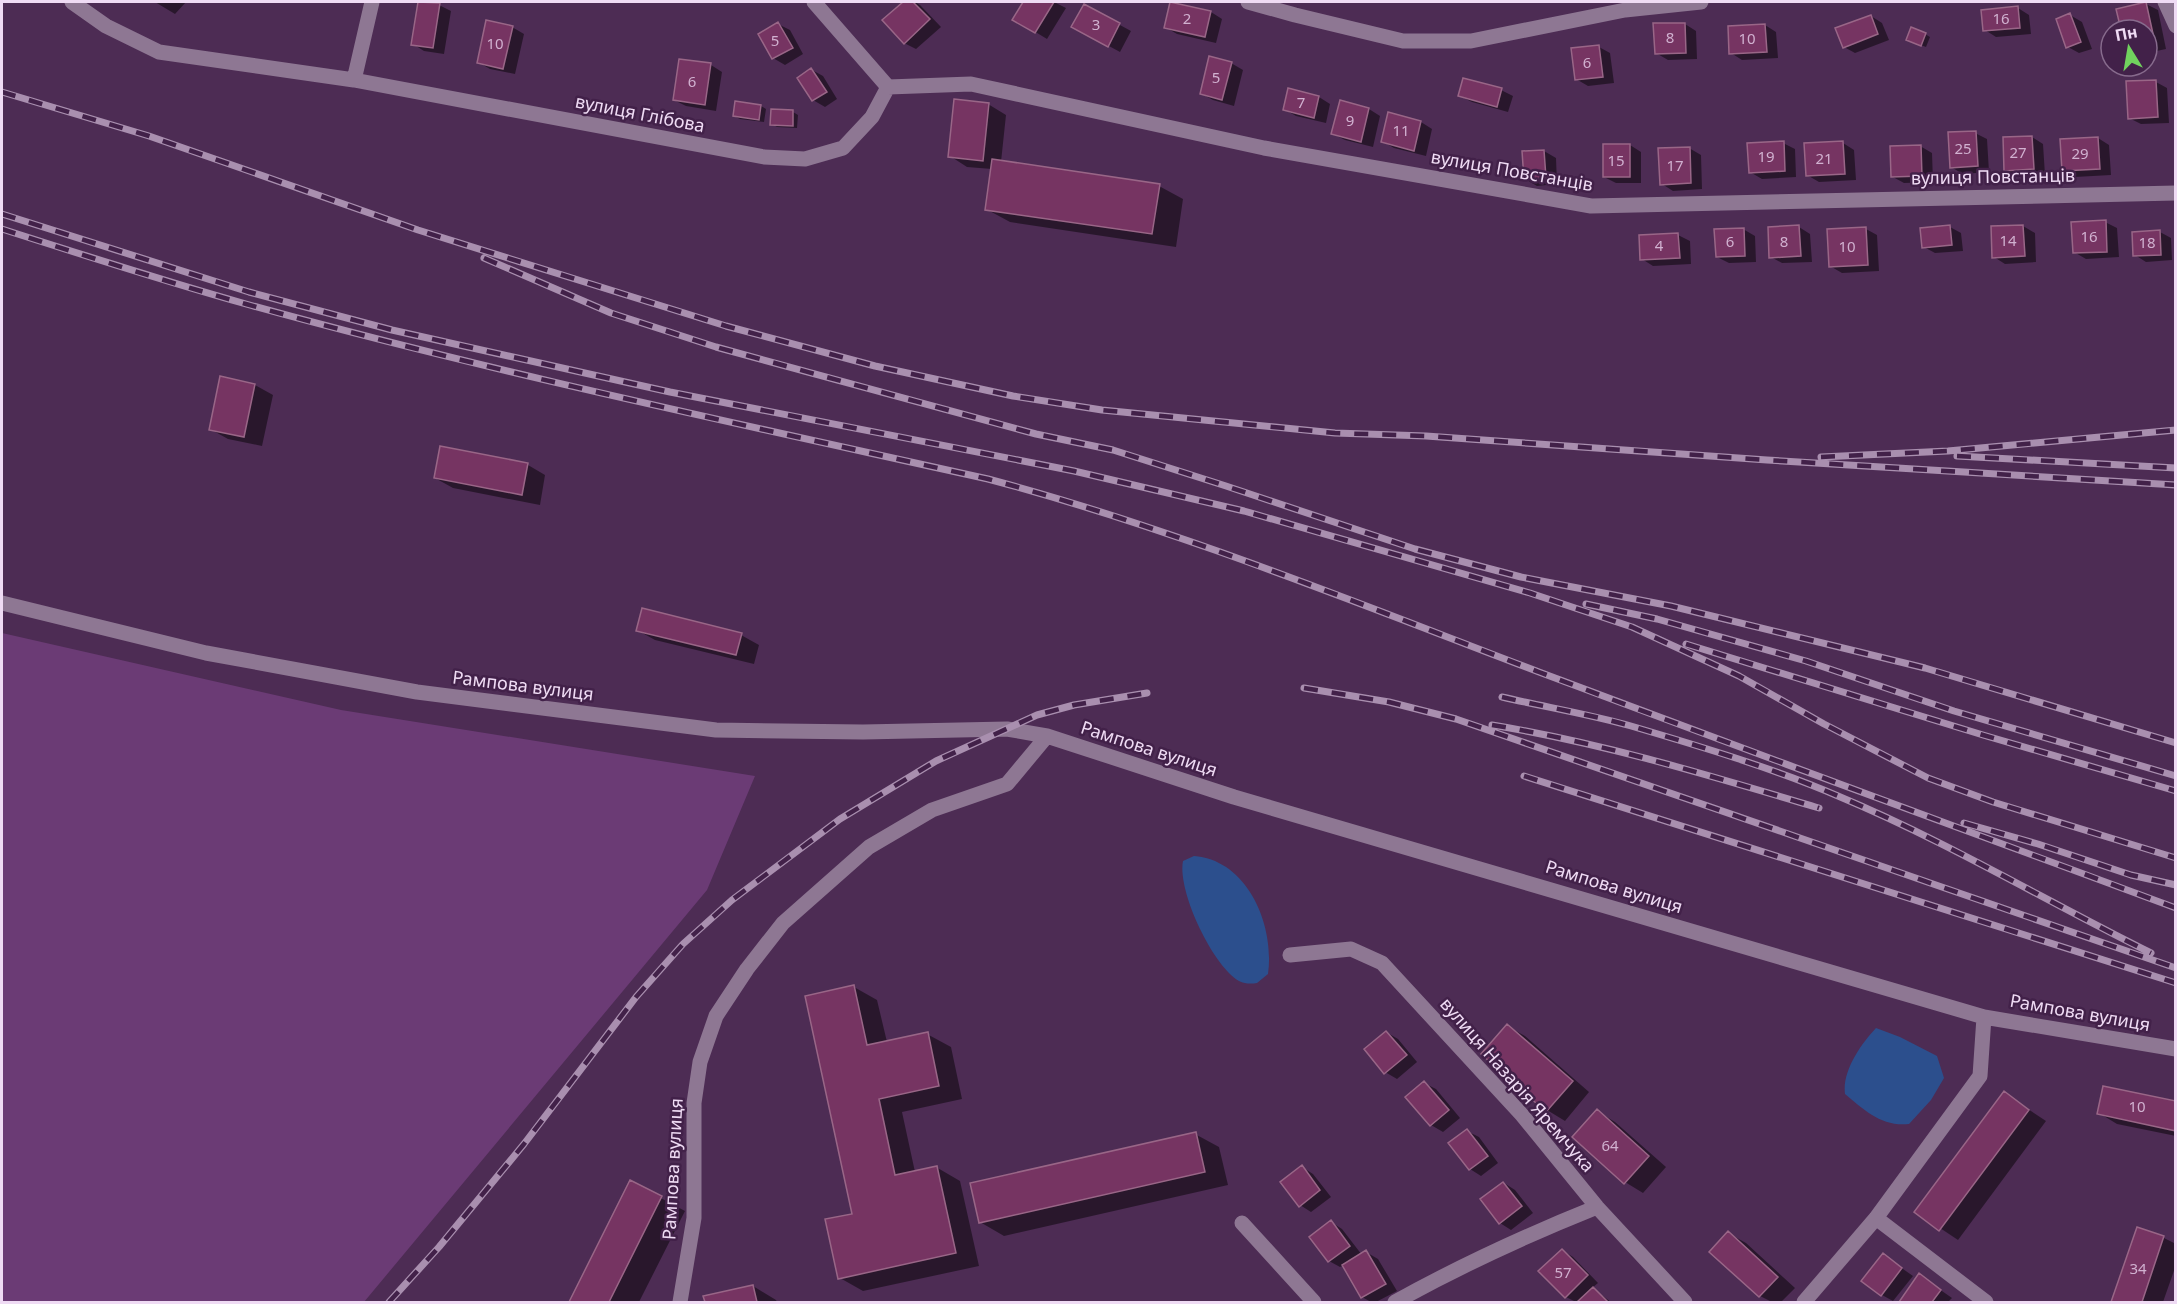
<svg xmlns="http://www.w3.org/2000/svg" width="2177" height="1304" font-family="'Noto Sans',sans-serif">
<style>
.green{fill:#6b3b75}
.water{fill:#2c4f8d}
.shadow{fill:#0007}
.building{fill:#763462;stroke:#996687;stroke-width:1.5}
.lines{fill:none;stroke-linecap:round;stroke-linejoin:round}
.minor{stroke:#8e7793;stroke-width:15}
.rail-casing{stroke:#a98faf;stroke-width:7}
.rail{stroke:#422149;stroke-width:4.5;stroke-dasharray:14;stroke-linecap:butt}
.labels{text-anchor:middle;stroke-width:5;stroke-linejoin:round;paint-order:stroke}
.number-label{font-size:15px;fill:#d1b1d0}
.street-label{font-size:18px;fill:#efdbf4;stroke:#422149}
</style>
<rect width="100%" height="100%" fill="#4d2c54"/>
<path class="green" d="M2,633L341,710L755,776L707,890L364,1302H2Z"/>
<path class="water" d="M1194,856C1248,860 1275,926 1268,974L1257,983C1251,984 1245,984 1239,981C1213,966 1177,891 1183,861Z
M1876,1028L1900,1037L1937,1056L1944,1078L1931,1100L1909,1124C1882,1127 1864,1110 1845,1094C1842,1071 1861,1044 1876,1028Z"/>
<path class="shadow" d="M155,2H186L175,14Z
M419,2L439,5L451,11L444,54L424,51L413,44Z
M905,2H915L920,5L941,27L916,49L904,43L884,20Z
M1024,2H1054L1066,8L1047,39L1014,19Z
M2146,4L2158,10L2166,49L2147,53V30H2123Z
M1085,6L1131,31L1120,52L1085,33Z
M2018,8L2029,15L2031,34L1996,37L1985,30Z
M1211,12L1222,19L1216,43L1177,34L1165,27Z
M2070,15L2082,22L2092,49L2079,53L2068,47Z
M1871,16L1882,23L1889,40L1855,53L1844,47Z
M778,24L790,30L803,54L785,65L773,58Z
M1685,24L1696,31L1697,59L1668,60L1656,53Z
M1765,25L1776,32L1778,58L1742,60L1731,53Z
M512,27L524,34L515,74L490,69L478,62Z
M1925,34L1930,37L1926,47L1913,42Z
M1599,47L1610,53L1614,83L1588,86L1576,79Z
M680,61L711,65L722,72L716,111L686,106L674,100Z
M1231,63L1243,70L1234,106L1213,100L1202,94Z
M812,70L823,76L837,99L825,107L813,100Z
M2156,82L2167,88L2169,123L2141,124L2129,118Z
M1289,90L1319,97L1330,104L1326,123L1296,116L1284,109Z
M1501,90L1513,96L1508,112L1472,102L1460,96Z
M1341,102L1369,109L1380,116L1373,147L1345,140L1333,134Z
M988,104L1006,115L1001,162L1159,186L1183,199L1176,247L1010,222L986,209L992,169L967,167L950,156Z
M761,106L766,109L764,122L740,119L734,116Z
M772,111L793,112L798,115L797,128L777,127L772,124Z
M1389,114L1421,122L1432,129L1426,156L1394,148L1382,141Z
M1975,133L1987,139L1989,172L1963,174L1951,167Z
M2032,137L2043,144L2045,175L2017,177L2006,170Z
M2098,138L2109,145L2111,175L2075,177L2063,170Z
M1783,143L1795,149L1796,177L1762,179L1750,172Z
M1843,143L1854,150L1856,180L1819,182L1807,175Z
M1630,145L1641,152V183H1616L1604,177Z
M1920,146L1932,153L1933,182L1904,183L1893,177Z
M1689,148L1701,155L1702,189L1673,191L1662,184Z
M1544,151L1556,158L1557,184L1537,186L1525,179Z
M2105,222L2117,228L2119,257L2086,259L2074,252Z
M2023,226L2035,233L2036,262L2005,264L1994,257L1993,228Z
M1799,227L1810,234L1812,262L1782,263L1771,257Z
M1950,227L1961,233L1963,251L1935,253L1924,247Z
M1743,229L1755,236L1756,262L1729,263L1717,257Z
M1866,229L1877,235L1879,271L1842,273L1830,266Z
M2160,232L2171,238L2172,260L2146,262L2135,255Z
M1678,235L1690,241L1691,264L1653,266L1642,259Z
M221,378L255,385L273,395L262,446L228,439L210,429Z
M528,465L545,475L540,505L453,488L435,478Z
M637,630L741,635L759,645L754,664L655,640Z
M854,987L877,1000L887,1042L927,1034L951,1047L962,1099L902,1112L915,1172L936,1167L960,1181L979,1266L863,1291L840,1278L854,1215Z
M1507,1026L1525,1036L1589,1092L1565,1121L1547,1110Z
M1386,1032L1398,1039L1417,1062L1397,1079L1385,1072Z
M1424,1083L1436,1089L1460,1118L1443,1132L1431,1125L1408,1097Z
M2004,1093L2046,1121L1958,1240L1916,1212Z
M2176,1102V1136L2117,1124L2099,1113Z
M1597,1111L1615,1122L1666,1167L1643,1193L1625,1182Z
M1467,1131L1479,1137L1498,1163L1481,1176L1470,1169Z
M1195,1134L1219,1147L1228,1185L1004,1236L980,1222Z
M1302,1167L1313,1174L1331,1197L1311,1212L1300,1205Z
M631,1182L685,1211L639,1302H571Z
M1504,1183L1515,1190L1533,1213L1511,1230L1500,1223Z
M1331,1222L1342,1229L1362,1255L1366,1252L1378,1259L1397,1291L1376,1302H1371L1362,1297L1344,1265L1340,1267L1329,1261Z
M2138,1229L2164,1238L2176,1244V1265L2163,1302H2113Z
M1728,1233L1746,1243L1795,1288L1781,1302H1772L1760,1296L1711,1251Z
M1562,1250L1573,1257L1598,1283L1592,1288L1611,1302H1576L1566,1297Z
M1883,1255L1913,1276L1893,1301L1882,1295Z
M1919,1275L1952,1298L1948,1302L1900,1301Z
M753,1286L776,1300L777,1302H706L705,1297Z"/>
<path class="building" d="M418,2L440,3L433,48L411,45Z
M903,2H913L930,19L904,44L882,20Z
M1023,2H1054L1035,33L1012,20Z
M1170,2L1211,11L1205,37L1164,28Z
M2146,2L2155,43L2147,45V30H2121L2116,9Z
M1084,4L1120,23L1108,47L1071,27Z
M2018,6L2020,28L1983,31L1981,10Z
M2070,13L2081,42L2066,48L2056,19Z
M1871,15L1878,34L1843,48L1835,28Z
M486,20L513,26L503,69L477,63Z
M778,22L793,48L772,59L758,34Z
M1653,23H1685L1686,53L1655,54Z
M1765,24L1767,52L1729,54L1728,26Z
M1911,27L1926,33L1921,46L1906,40Z
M1599,45L1603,77L1575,80L1571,48Z
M1209,56L1232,62L1222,100L1200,94Z
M679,59L711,63L705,105L673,100Z
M811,68L827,92L812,101L797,78Z
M1463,78L1502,88L1497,107L1458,96Z
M2156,80L2158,117L2128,119L2126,81Z
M1288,88L1319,96L1314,118L1283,110Z
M954,99L989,103L983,161L948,157Z
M1340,100L1369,108L1361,142L1331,134Z
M735,101L761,105L759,120L733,116Z
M771,109L793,110V126L770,125Z
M1388,112L1421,121L1414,151L1381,142Z
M1976,131L1978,166L1950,168L1948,132Z
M2032,136L2034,169L2004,171L2003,137Z
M2098,137L2100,169L2062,171L2060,139Z
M1784,141L1785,171L1749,173L1747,143Z
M1843,141L1845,174L1806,176L1804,143Z
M1603,144H1630V177H1603Z
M1921,145L1922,176L1891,177L1890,146Z
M1690,147L1691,183L1660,185L1658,148Z
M1544,150L1546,178L1524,180L1522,151Z
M992,159L1160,184L1152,234L985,210Z
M2106,220L2107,252L2073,253L2071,222Z
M1799,225L1801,256L1769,258L1768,227Z
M1950,225L1952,245L1922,248L1920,228Z
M2023,225L2025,256L1992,258L1991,226Z
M1866,227L1868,265L1829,267L1827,229Z
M1744,228L1745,256L1716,257L1714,229Z
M2160,230L2161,255L2133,256L2132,232Z
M1678,233L1680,258L1640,260L1639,235Z
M220,376L255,384L244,437L209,430Z
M440,446L528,463L522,495L434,478Z
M642,608L742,633L736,655L636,631Z
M854,985L867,1045L928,1032L939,1086L879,1099L895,1175L937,1166L956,1253L838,1279L825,1219L852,1214L805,996Z
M1507,1024L1573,1081L1546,1112L1481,1054Z
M1386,1031L1407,1055L1384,1074L1364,1049Z
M1424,1081L1449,1110L1430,1126L1405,1097Z
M2103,1086L2176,1101V1131L2097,1114Z
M2004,1091L2029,1110L1939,1231L1914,1212Z
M1597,1109L1649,1156L1624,1184L1572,1137Z
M1467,1129L1488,1156L1469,1170L1448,1143Z
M1196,1132L1205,1172L979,1223L970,1183Z
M1302,1165L1320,1190L1299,1207L1280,1182Z
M630,1180L662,1196L609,1302H569Z
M1503,1182L1522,1206L1499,1224L1480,1199Z
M1331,1220L1350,1246L1328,1262L1309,1237Z
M2137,1227L2164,1236L2142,1302H2111Z
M1728,1231L1778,1277L1759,1297L1709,1252Z
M1562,1249L1588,1275L1565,1298L1538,1271Z
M1366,1250L1386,1284L1361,1298L1342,1265Z
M1883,1253L1902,1268L1881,1296L1861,1281Z
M1919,1273L1941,1290L1932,1302H1899Z
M753,1285L757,1302H705L703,1296Z
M1593,1287L1608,1302H1577Z"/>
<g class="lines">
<path class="minor" d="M72,2L106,26L159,52L354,80L764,157L805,159L843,148L872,117L888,87
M814,2L888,87
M1248,2L1295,15L1403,41H1471L1625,10L1701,2
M2165,2L2176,26
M354,80L372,2
M888,87L971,84L1264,148L1591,206L2176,193
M2,603L206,653L417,692L716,730L863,732L1007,729L1047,736L1234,797L1984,1017L2176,1049
M1290,955L1351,949L1382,963L1522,1115L1597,1207L1685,1302
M1876,1218L1986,1302
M1242,1223L1314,1302
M680,1302L694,1218V1103L700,1062L716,1016L747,969L783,923L869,847L932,810L1007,784L1047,736
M1395,1302C1460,1266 1527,1235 1597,1207
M1804,1302L1876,1218L1980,1076L1984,1017"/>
<g class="rail-casing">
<path id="rail" d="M2,92L149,136L418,230L726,326L875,366L1013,396L1102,410L1335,433L1426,436L1767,460L2176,485
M2,214L249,292L392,330L670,392L1074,471L1244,511L1530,593L1632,627L1739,676L1824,724L1928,778L1993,802L2176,858
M2,229C83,255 164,281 246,304C491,372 740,424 988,479C1176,529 1357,603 1539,672C1751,752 1963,829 2176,908
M484,258L611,313L716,347L1036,434L1113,450L1226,486L1415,549L1521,577L1671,606L1925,668L2176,743
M1957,456L2176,468
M1821,457L1948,451L2176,430
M1586,604L1657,619L1806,661L1954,711L2176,776
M1686,644L1983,735L2176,791
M1304,688L1389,702L1456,719L2176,968
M1502,697C1545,707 1589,714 1631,726C1699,746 1773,768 1838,796C1946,841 2046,901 2151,953
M1492,725C1603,743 1711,776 1819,808
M1524,776L2176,983
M1964,823L2038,844L2131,875L2176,885
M389,1302L439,1247L524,1144L636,997L683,944L732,900L840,819L936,761L1037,715L1074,705L1147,693"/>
</g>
<use href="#rail" class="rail"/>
</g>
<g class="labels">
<g class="number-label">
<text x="1187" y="24">2</text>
<text x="2001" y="24">16</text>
<text x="1096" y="30">3</text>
<text x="1670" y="43">8</text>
<text x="1747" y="44">10</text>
<text x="775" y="46">5</text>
<text x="495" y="49">10</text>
<text x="1587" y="68">6</text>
<text x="1216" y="83">5</text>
<text x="692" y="87">6</text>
<text x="1301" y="108">7</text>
<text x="1350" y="126">9</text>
<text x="1401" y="136">11</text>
<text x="1963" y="154">25</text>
<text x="2018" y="158">27</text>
<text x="2080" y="159">29</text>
<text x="1766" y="162">19</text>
<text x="1824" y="164">21</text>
<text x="1616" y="166">15</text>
<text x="1675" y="171">17</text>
<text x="2089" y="242">16</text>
<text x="2008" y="246">14</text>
<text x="1730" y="247">6</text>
<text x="1784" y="247">8</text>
<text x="2147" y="248">18</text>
<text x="1659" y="251">4</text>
<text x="1847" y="252">10</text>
<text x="2137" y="1112">10</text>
<text x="1610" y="1151">64</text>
<text x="2138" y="1274">34</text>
<text x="1563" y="1278">57</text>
</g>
<g class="street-label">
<text transform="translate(640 114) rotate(11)" y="6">вулиця Глібова</text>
<text transform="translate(1512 171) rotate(10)" y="6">вулиця Повстанців</text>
<text transform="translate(1993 177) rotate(-1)" y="6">вулиця Повстанців</text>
<text transform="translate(523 686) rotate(7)" y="6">Рампова вулиця</text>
<text transform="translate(1149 749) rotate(18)" y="6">Рампова вулиця</text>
<text transform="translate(1614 887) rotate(17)" y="6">Рампова вулиця</text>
<text transform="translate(2080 1013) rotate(10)" y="6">Рампова вулиця</text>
<text transform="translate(1517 1085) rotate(49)" y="6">вулиця Назарія Яремчука</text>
<text transform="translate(673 1169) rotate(-87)" y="6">Рампова вулиця</text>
</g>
</g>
<rect width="2177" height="1304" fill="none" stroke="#efdbf4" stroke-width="6"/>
<g transform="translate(2129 48) rotate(349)"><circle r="28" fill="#422149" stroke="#876b8d" stroke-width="1.5"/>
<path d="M0-4.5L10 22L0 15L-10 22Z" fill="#71d25e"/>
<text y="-9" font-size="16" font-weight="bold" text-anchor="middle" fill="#efdbf4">Пн</text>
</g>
</svg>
